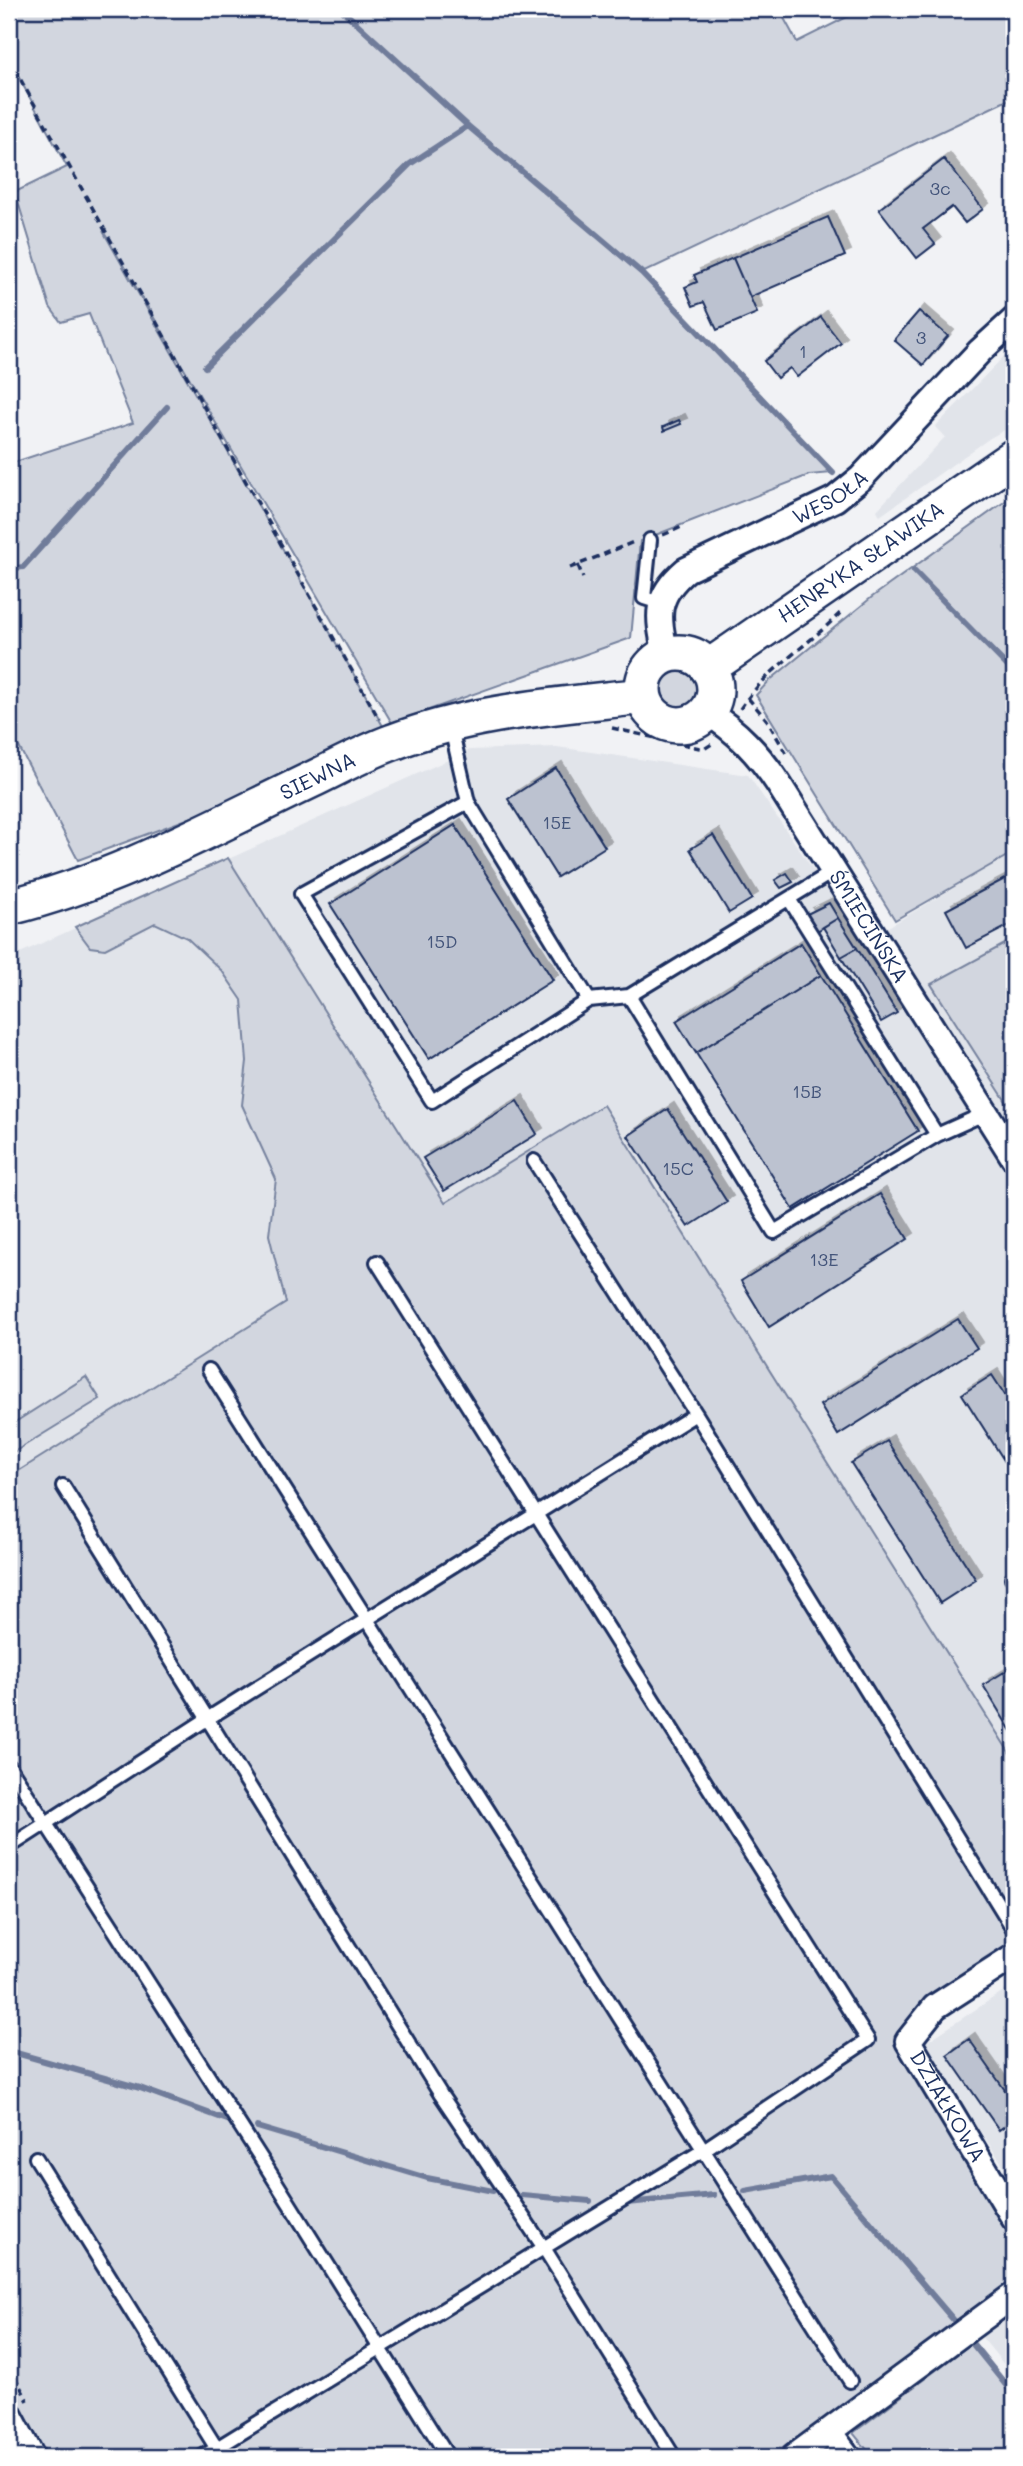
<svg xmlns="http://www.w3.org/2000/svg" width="1023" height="2466" font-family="Mali,sans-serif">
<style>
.built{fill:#e1e4ea}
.green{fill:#d2d6df;stroke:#76829e;stroke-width:2}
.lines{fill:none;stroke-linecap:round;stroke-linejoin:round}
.stream{stroke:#707c9a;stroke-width:6}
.building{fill:#bcc2d0;stroke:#1b2f5e;stroke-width:2;filter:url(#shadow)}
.lane-casing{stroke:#1b2f5e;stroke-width:18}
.street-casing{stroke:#1b2f5e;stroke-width:30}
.secondary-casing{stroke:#1b2f5e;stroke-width:40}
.path{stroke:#1b2f5e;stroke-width:3.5;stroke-dasharray:7 5;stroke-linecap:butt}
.lane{stroke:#fff;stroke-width:12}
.street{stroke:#fff;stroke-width:24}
.secondary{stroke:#fff;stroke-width:35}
.labels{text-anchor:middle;stroke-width:7;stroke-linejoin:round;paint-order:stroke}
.number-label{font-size:18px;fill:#43547a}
.street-label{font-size:21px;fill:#1b2f5e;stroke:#fff}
</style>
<defs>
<filter id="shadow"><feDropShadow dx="6" dy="-6" stdDeviation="0" flood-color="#0004"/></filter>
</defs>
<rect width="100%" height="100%" fill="#f1f2f5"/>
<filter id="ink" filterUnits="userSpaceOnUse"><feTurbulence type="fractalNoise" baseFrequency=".0143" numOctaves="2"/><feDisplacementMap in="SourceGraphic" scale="14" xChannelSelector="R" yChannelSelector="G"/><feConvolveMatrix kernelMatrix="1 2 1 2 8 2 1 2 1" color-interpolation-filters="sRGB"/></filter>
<g filter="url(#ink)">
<path class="built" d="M1014,346V425L990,438L880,516L877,510L945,437L935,427Z
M557,747L748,775L863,942L1014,852V939L931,984L1014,1114V1760L603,1105L9,1477V958L470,750Z
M1014,1984V2181L922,2045Z
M1014,2311V2377L981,2336Z"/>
<path class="green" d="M9,9H779L797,42L863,9H1014V97L642,273L833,473L809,475L640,541L631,638L392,723L103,231L392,742L78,860L19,747L9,750V464L133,423L89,314L61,322L50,307L15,192L67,167L9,59Z
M1014,495V852L895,920L756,695L769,681L872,597Z
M659 691a20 20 0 1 1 40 0a20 20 0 1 1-40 0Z
M228,858L445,1203L603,1105L1014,1760V1956L908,2041L1014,2218V2295L794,2457H32L9,2414V1477L286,1303L269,1235L276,1179L242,1105L247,1061L242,1000L222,971L187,938L155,923L105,949L90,947L75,927Z
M1014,939V1099L1007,1103L931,984Z
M86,1377L100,1399L9,1455V1426Z
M972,2343L1014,2395V2457H873L853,2433Z"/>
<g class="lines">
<path class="stream" d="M341,9L468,126
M205,367L410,164L468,126L642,273L833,473
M9,569L23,567L167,407
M914,571L1014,673
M9,2051L140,2088L230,2121
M257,2127L427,2178L493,2191
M745,2191L831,2176L957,2324
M522,2195L590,2201
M626,2203L714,2195
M972,2343L1014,2395"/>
</g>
<path class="building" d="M944,159L983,209L965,223L952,207L923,229L935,244L917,258L879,209Z
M828,217L845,256L750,297L733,258Z
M733,258L757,313L717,330L704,302L693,306L685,287L697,282L694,275Z
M919,311L948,336L923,365L894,340Z
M821,317L841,343L797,377L790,368L777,378L764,361Z
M679,420L681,424L664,431L663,427Z
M556,768L605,847L557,877L508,799Z
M455,825L553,980L429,1059L330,904Z
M713,835L752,899L729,913L690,849Z
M787,873L793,882L781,888L775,880Z
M1014,874V923L966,948L946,910Z
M829,903L838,918L817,931L807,914Z
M838,918L857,948L841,957L823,927Z
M801,943L821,975L696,1053L676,1021Z
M857,948L897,1013L881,1022L841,957Z
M821,975L918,1131L793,1209L696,1053Z
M517,1101L537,1134L444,1191L423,1158Z
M668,1109L727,1202L688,1227L628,1136Z
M880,1194L908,1239L769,1327L741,1281Z
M958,1319L977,1348L838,1435L820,1405Z
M992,1375L1014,1409V1476L962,1394Z
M887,1441L976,1580L940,1603L851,1463Z
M1014,1666V1736L983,1685Z
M969,2039L1014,2103V2119L999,2130L947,2055Z"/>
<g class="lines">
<g class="lane-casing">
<path id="lane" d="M650,540L644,598L660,603
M451,728L468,802
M629,996L774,1232L937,1135L789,899
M589,1000L432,1101L301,894L468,802L589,1000L629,996L834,871
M937,1135L986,1113
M534,1161L696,1414
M209,1370L850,2381
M63,1486L441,2095L544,2248L674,2457
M1012,1578L1014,1576
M9,1766L264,2163L448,2457
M9,1847L207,1719L696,1414L1014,1930
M36,2158L222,2457
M202,2457L702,2151L868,2040L377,1262"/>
</g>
<g class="street-casing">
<g id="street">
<path id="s1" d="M666,655C658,617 653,598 686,570L835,499L861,478L980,351L1014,320"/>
<path id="s2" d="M707,712C737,731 758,753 778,783L1014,1158"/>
<path id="s3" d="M1014,1956L935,2007L908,2041L1014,2218"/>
<path d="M9,2414L32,2457"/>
<path d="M829,2432L848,2457"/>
<path d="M794,2457L1014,2295"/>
</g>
</g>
<g class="secondary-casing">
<g id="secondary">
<circle cx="679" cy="689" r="36"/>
<path id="s4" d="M708,668L1014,457"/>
<path id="s5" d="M9,907C115,881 213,827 311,780C338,767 365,752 393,742C473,711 558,706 643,696"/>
</g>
</g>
<path class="path" d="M9,59L379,719
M663,535L684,526
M578,565L583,578
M570,568L636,541
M748,698L767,720L786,753
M740,709C769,666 808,647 843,610
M612,728L704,749L715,742
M9,2366L28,2401
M54,2448L59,2457"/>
<use href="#lane" class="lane"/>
<use href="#street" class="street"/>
<use href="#secondary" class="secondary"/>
</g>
</g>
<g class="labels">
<g class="number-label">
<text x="940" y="195">3c</text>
<text x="921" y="344">3</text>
<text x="803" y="358">1</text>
<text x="557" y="829">15E</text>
<text x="442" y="948">15D</text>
<text x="807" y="1098">15B</text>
<text x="678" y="1175">15C</text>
<text x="824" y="1266">13E</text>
</g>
<g class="street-label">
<text dy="7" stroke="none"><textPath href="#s1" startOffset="256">WESOŁA</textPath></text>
<text dy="7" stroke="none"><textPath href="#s4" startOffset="186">HENRYKA SŁAWIKA</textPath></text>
<text dy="7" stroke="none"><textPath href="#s5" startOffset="336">SIEWNA</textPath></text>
<text dy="7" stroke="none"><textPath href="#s2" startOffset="271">ŚMIECIŃSKA</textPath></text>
<text dy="7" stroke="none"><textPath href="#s3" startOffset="214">DZIAŁKOWA</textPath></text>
</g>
</g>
<rect width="1023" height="2466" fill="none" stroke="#fff" stroke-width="35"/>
<rect x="18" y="18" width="988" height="2431" fill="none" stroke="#1b2f5e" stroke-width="2.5" filter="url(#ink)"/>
</svg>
